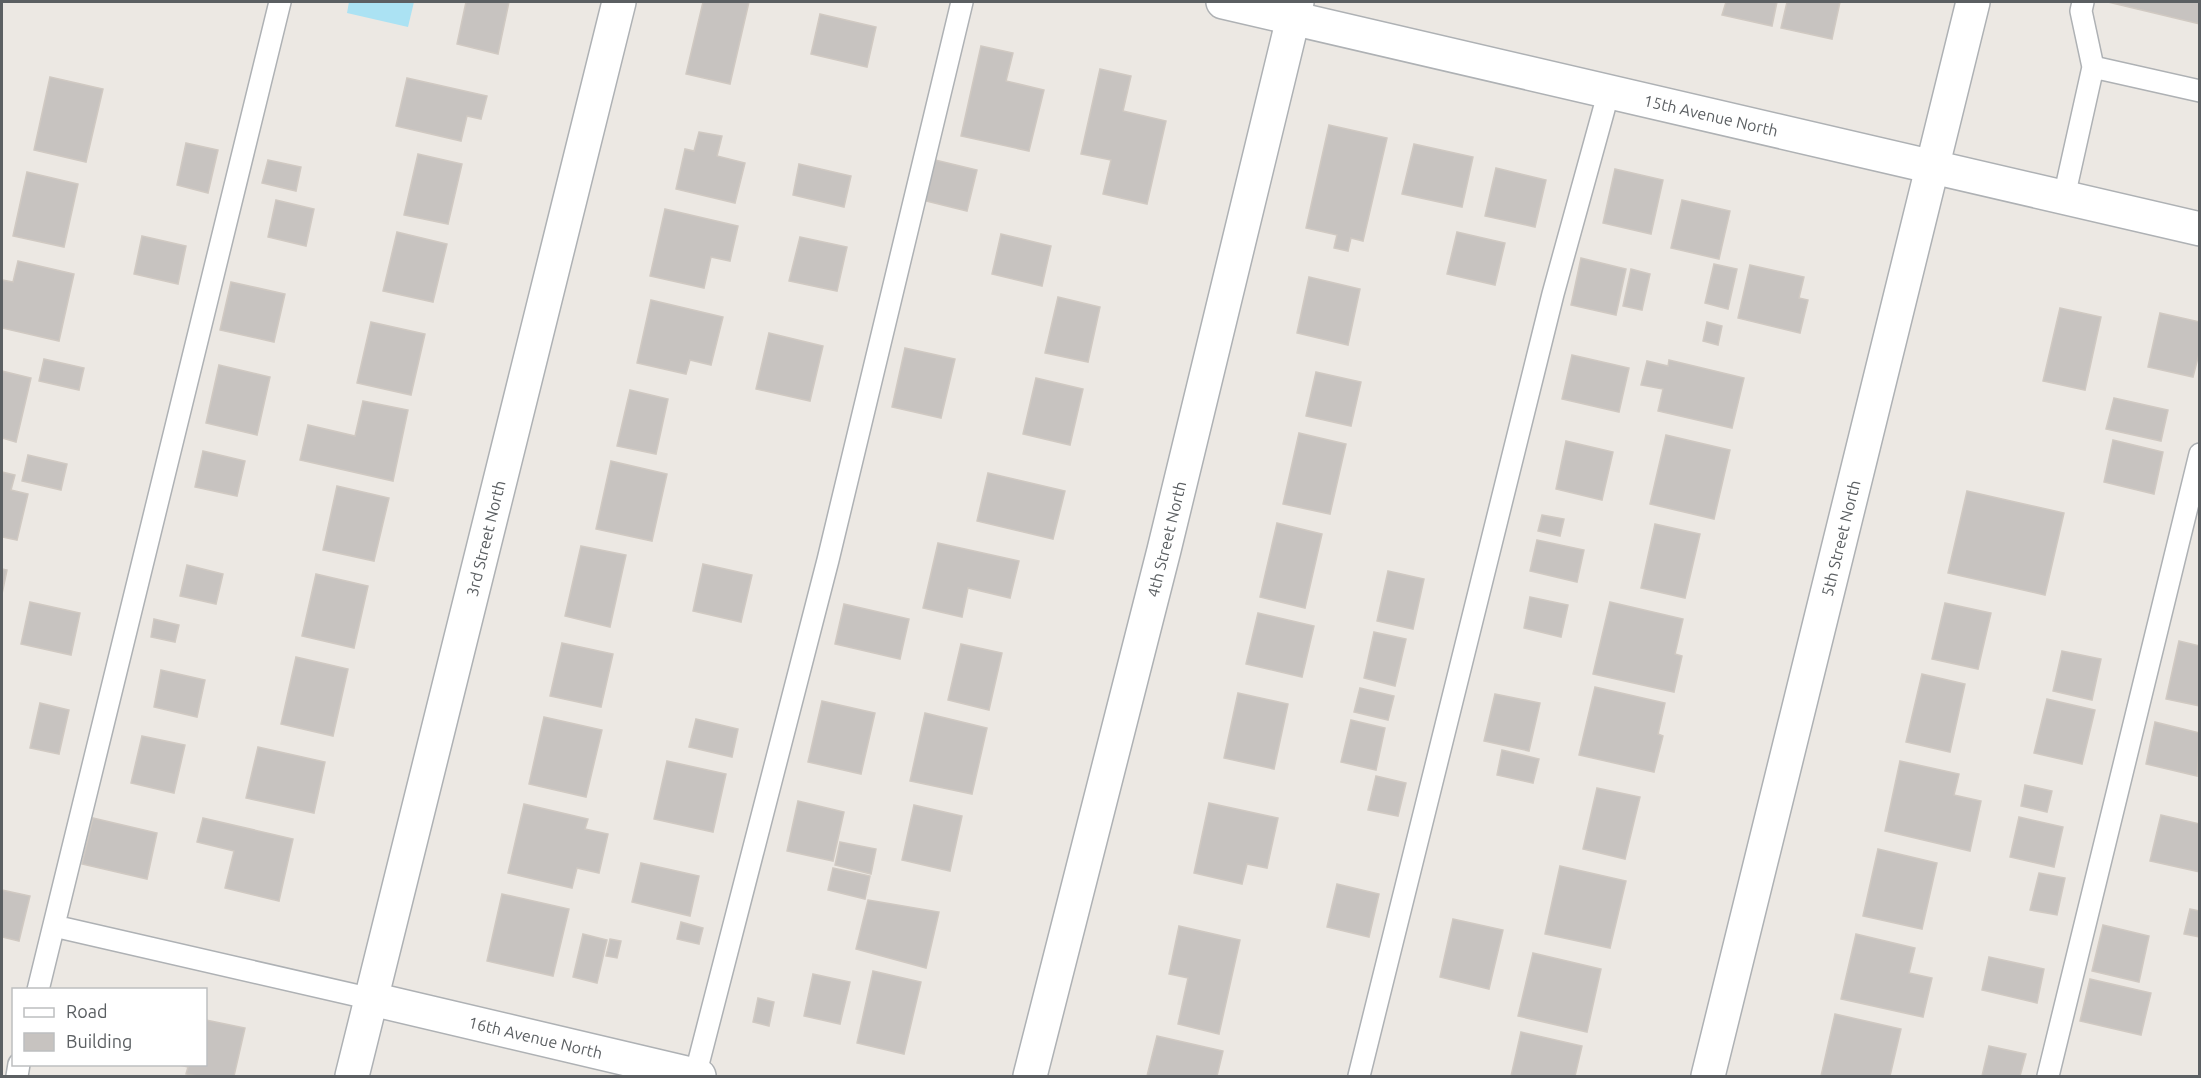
<svg xmlns="http://www.w3.org/2000/svg" width="2201" height="1078" font-family="Ubuntu,sans-serif">
<style>
.water{fill:#abe2f3}
.building{fill:#c7c3c0;stroke:#d0c9c2;stroke-width:1.5}
.lines{fill:none;stroke-linecap:round;stroke-linejoin:round}
.lane-casing{stroke:#aeb1b4;stroke-width:24}
.street-casing{stroke:#aeb1b4;stroke-width:36}
.lane{stroke:#fff;stroke-width:21}
.street{stroke:#fff;stroke-width:33}
.labels{text-anchor:middle;stroke-width:4.5;stroke-linejoin:round;paint-order:stroke}
.street-label{font-size:16px;fill:#5b5f62;stroke:#fff}
</style>
<rect width="100%" height="100%" fill="#ece8e3"/>
<path class="water" d="M349,2H414L408,27L347,13Z"/>
<path class="building" d="M466,2H509L498,54L457,44Z
M703,2H749L730,84L686,74Z
M1726,2H1777L1772,26L1722,15Z
M1787,2H1840L1832,39L1781,28Z
M2108,2H2200V24Z
M820,14L876,27L867,67L811,54Z
M981,46L1013,53L1006,81L1044,90L1029,151L961,136Z
M1100,69L1131,76L1123,111L1166,121L1147,204L1103,194L1111,160L1081,154Z
M50,77L103,89L86,162L34,150Z
M407,78L487,96L481,119L467,116L461,141L396,126Z
M1329,125L1387,138L1363,241L1351,238L1348,251L1334,248L1337,235L1306,228Z
M699,132L722,136L717,156L745,163L735,203L676,189L685,149L694,151Z
M186,143L218,150L208,193L177,185Z
M1414,144L1473,157L1462,207L1402,194Z
M418,154L462,164L448,224L404,215Z
M931,159L977,170L967,211L922,200Z
M268,160L301,167L296,191L262,183Z
M799,164L851,176L844,207L793,195Z
M1496,168L1546,180L1535,227L1485,216Z
M1615,169L1663,180L1651,234L1603,223Z
M27,172L78,184L64,247L13,236Z
M276,200L314,209L306,246L268,237Z
M1682,200L1730,211L1719,259L1671,248Z
M665,209L738,226L730,261L711,257L704,288L650,276Z
M397,232L447,244L433,302L383,291Z
M1457,232L1505,243L1495,285L1447,274Z
M1001,234L1051,246L1042,286L992,274Z
M142,236L186,246L178,284L134,274Z
M800,237L847,247L837,291L789,281Z
M1581,258L1626,269L1616,315L1571,305Z
M18,261L74,274L59,341L2,328V280L13,282Z
M1714,264L1737,269L1728,309L1705,303Z
M1750,265L1804,277L1799,298L1808,300L1800,333L1738,318Z
M1631,269L1650,274L1642,310L1623,306Z
M1309,277L1360,289L1348,345L1297,333Z
M231,282L285,294L274,342L220,330Z
M1058,297L1100,307L1088,362L1045,353Z
M651,300L723,317L711,365L690,360L686,374L637,363Z
M2060,308L2101,317L2085,390L2043,381Z
M2160,313L2200,322V350L2193,377L2148,367Z
M371,322L425,334L411,395L357,383Z
M1707,322L1722,326L1718,345L1703,341Z
M769,333L823,346L810,401L756,389Z
M905,348L955,359L941,418L892,407Z
M1572,355L1629,368L1619,412L1562,399Z
M44,359L84,368L79,390L39,381Z
M1669,360L1744,378L1732,428L1658,411L1663,389L1641,385L1647,361L1668,366Z
M219,365L270,377L257,435L206,423Z
M2,371L31,378L16,442L2,438Z
M1316,372L1361,382L1351,426L1306,416Z
M1036,378L1083,389L1070,445L1023,434Z
M630,390L668,399L656,454L617,446Z
M2114,398L2168,410L2161,441L2106,429Z
M363,401L408,410L393,481L300,460L308,425L355,436Z
M1299,433L1346,444L1330,514L1283,504Z
M1666,435L1730,450L1714,519L1650,504Z
M2113,440L2163,452L2154,494L2104,482Z
M1566,441L1613,452L1602,500L1556,489Z
M203,451L245,461L237,496L195,487Z
M28,455L67,464L61,490L22,481Z
M611,461L667,474L652,541L596,529Z
M2,472L15,475L11,490L28,494L17,540L2,537Z
M988,473L1065,491L1053,539L977,521Z
M337,486L389,498L374,561L323,550Z
M1967,491L2064,513L2045,595L1948,573Z
M1542,515L1564,519L1560,536L1538,531Z
M1277,523L1322,534L1305,608L1260,597Z
M1655,524L1700,534L1685,598L1641,588Z
M1537,540L1584,550L1577,582L1530,571Z
M938,543L1019,561L1010,598L968,588L962,617L923,608Z
M581,546L626,555L610,627L565,616Z
M703,564L752,575L741,622L693,611Z
M187,565L223,574L216,604L180,596Z
M2,569L7,570L2,594Z
M1388,571L1424,579L1413,629L1377,621Z
M316,574L368,586L354,648L302,636Z
M1530,597L1568,605L1561,637L1524,628Z
M30,602L80,613L71,655L21,644Z
M1610,602L1683,619L1675,654L1682,656L1674,692L1593,674Z
M1945,603L1991,613L1978,669L1932,659Z
M844,604L909,619L900,659L835,644Z
M1258,613L1314,626L1302,677L1246,664Z
M154,619L179,625L175,642L151,637Z
M1374,632L1406,639L1395,686L1364,678Z
M2179,641L2200,646V706L2166,699Z
M562,643L613,654L601,707L550,696Z
M961,644L1002,653L989,710L948,700Z
M2062,651L2101,659L2092,700L2053,691Z
M296,657L348,669L333,736L281,724Z
M161,670L205,680L197,717L154,707Z
M1922,674L1965,684L1950,752L1906,742Z
M1595,687L1665,703L1658,734L1663,736L1654,772L1579,755Z
M1360,688L1394,696L1388,720L1354,712Z
M1238,693L1288,704L1274,769L1224,758Z
M1495,694L1540,703L1529,751L1484,741Z
M2047,699L2095,710L2082,764L2034,753Z
M822,701L875,713L861,774L808,762Z
M40,703L69,710L59,754L30,748Z
M925,713L987,728L972,794L910,781Z
M544,717L602,730L586,797L529,784Z
M696,719L738,729L732,757L689,747Z
M1351,720L1385,728L1376,770L1341,762Z
M2155,722L2200,733L2197,776L2146,764Z
M142,736L185,745L174,793L131,783Z
M258,747L325,762L314,813L246,798Z
M1502,750L1539,759L1533,783L1497,775Z
M667,761L726,774L713,832L654,819Z
M1900,761L1959,774L1954,795L1981,801L1970,851L1885,831Z
M1376,776L1406,783L1398,816L1368,810Z
M2025,785L2052,791L2047,812L2021,806Z
M1597,788L1640,797L1625,859L1583,849Z
M798,801L844,812L833,861L787,851Z
M1209,803L1278,818L1267,868L1247,864L1242,884L1194,873Z
M524,804L588,819L585,829L608,834L599,873L577,868L572,888L508,873Z
M914,805L962,816L950,871L902,860Z
M2161,815L2200,824V872L2150,861Z
M2019,817L2063,827L2054,867L2010,857Z
M93,818L157,833L147,879L82,864Z
M203,818L293,839L279,901L225,888L234,851L197,842Z
M840,842L876,849L871,874L835,865Z
M1878,849L1937,863L1922,929L1863,916Z
M641,863L699,876L690,916L632,902Z
M1560,866L1626,881L1610,948L1545,934Z
M833,868L870,876L865,899L828,890Z
M2039,873L2065,878L2057,915L2030,910Z
M1337,884L1379,894L1369,937L1327,927Z
M2,890L30,896L19,941L2,937Z
M502,894L569,909L553,976L487,961Z
M868,900L939,912L926,968L856,949Z
M2190,909L2200,911V937L2184,934Z
M1453,919L1503,930L1489,989L1440,977Z
M681,922L703,928L699,944L677,939Z
M2103,925L2149,936L2139,982L2092,971Z
M1179,926L1240,940L1219,1034L1178,1024L1188,978L1169,974Z
M583,934L607,940L597,983L573,977Z
M1856,934L1915,948L1909,973L1932,978L1923,1017L1841,999Z
M610,939L621,941L617,958L606,956Z
M1533,953L1601,969L1587,1032L1518,1016Z
M1989,957L2044,969L2037,1003L1982,990Z
M873,971L921,982L904,1054L857,1043Z
M813,974L850,982L840,1024L804,1016Z
M2090,979L2151,993L2141,1035L2080,1021Z
M758,998L774,1002L769,1026L753,1022Z
M1835,1014L1901,1029L1890,1076H1821Z
M206,1020L245,1028L234,1076H198L186,1074L188,1067L176,1064H206Z
M1521,1032L1582,1046L1575,1076H1511Z
M1157,1036L1223,1051L1217,1076H1147Z
M1989,1046L2026,1054L2020,1076H1982Z"/>
<g class="lines">
<g class="lane-casing">
<path id="lane" d="M2093,67L2200,91
M2064,197L2093,67L2081,11L2083,2
M54,926L372,999
M38,990L280,2
M17,1076L19,1064
M695,1076L828,560L962,2
M1359,1076L1553,294L1609,91
M2048,1076L2200,454"/>
</g>
<g class="street-casing">
<g id="street">
<path id="s1" d="M1223,2L2200,229"/>
<path id="s2" d="M372,999L699,1076"/>
<path id="s3" d="M352,1076L619,2"/>
<path id="s4" d="M1030,1076L1164,550L1297,2"/>
<path id="s5" d="M1708,1076L1973,2"/>
</g>
</g>
<use href="#lane" class="lane"/>
<use href="#street" class="street"/>
</g>
<g class="labels">
<g class="street-label">
<text dy="6" stroke="none"><textPath href="#s1" startOffset="501">15th Avenue North</textPath></text>
<text dy="6" stroke="none"><textPath href="#s3" startOffset="554">3rd Street North</textPath></text>
<text dy="6" stroke="none"><textPath href="#s5" startOffset="554">5th Street North</textPath></text>
<text dy="6" stroke="none"><textPath href="#s4" startOffset="554">4th Street North</textPath></text>
<text dy="6" stroke="none"><textPath href="#s2" startOffset="168">16th Avenue North</textPath></text>
</g>
</g>
<rect width="2201" height="1078" fill="none" stroke="#5b5f62" stroke-width="6"/>
<rect x="12" y="988" width="195" height="78" fill="#ffffff" stroke="#bdbfc0" stroke-width="1.5"/>
<rect x="24" y="1008" width="30" height="9" fill="#ffffff" stroke="#bdbfc0" stroke-width="1.5"/>
<text x="66" y="1018" font-size="18" fill="#5b5f62">Road</text>
<rect x="24" y="1033" width="30" height="18" fill="#c7c3c0" stroke="#bdbfc0" stroke-width="1.5"/>
<text x="66" y="1048" font-size="18" fill="#5b5f62">Building</text>
</svg>
